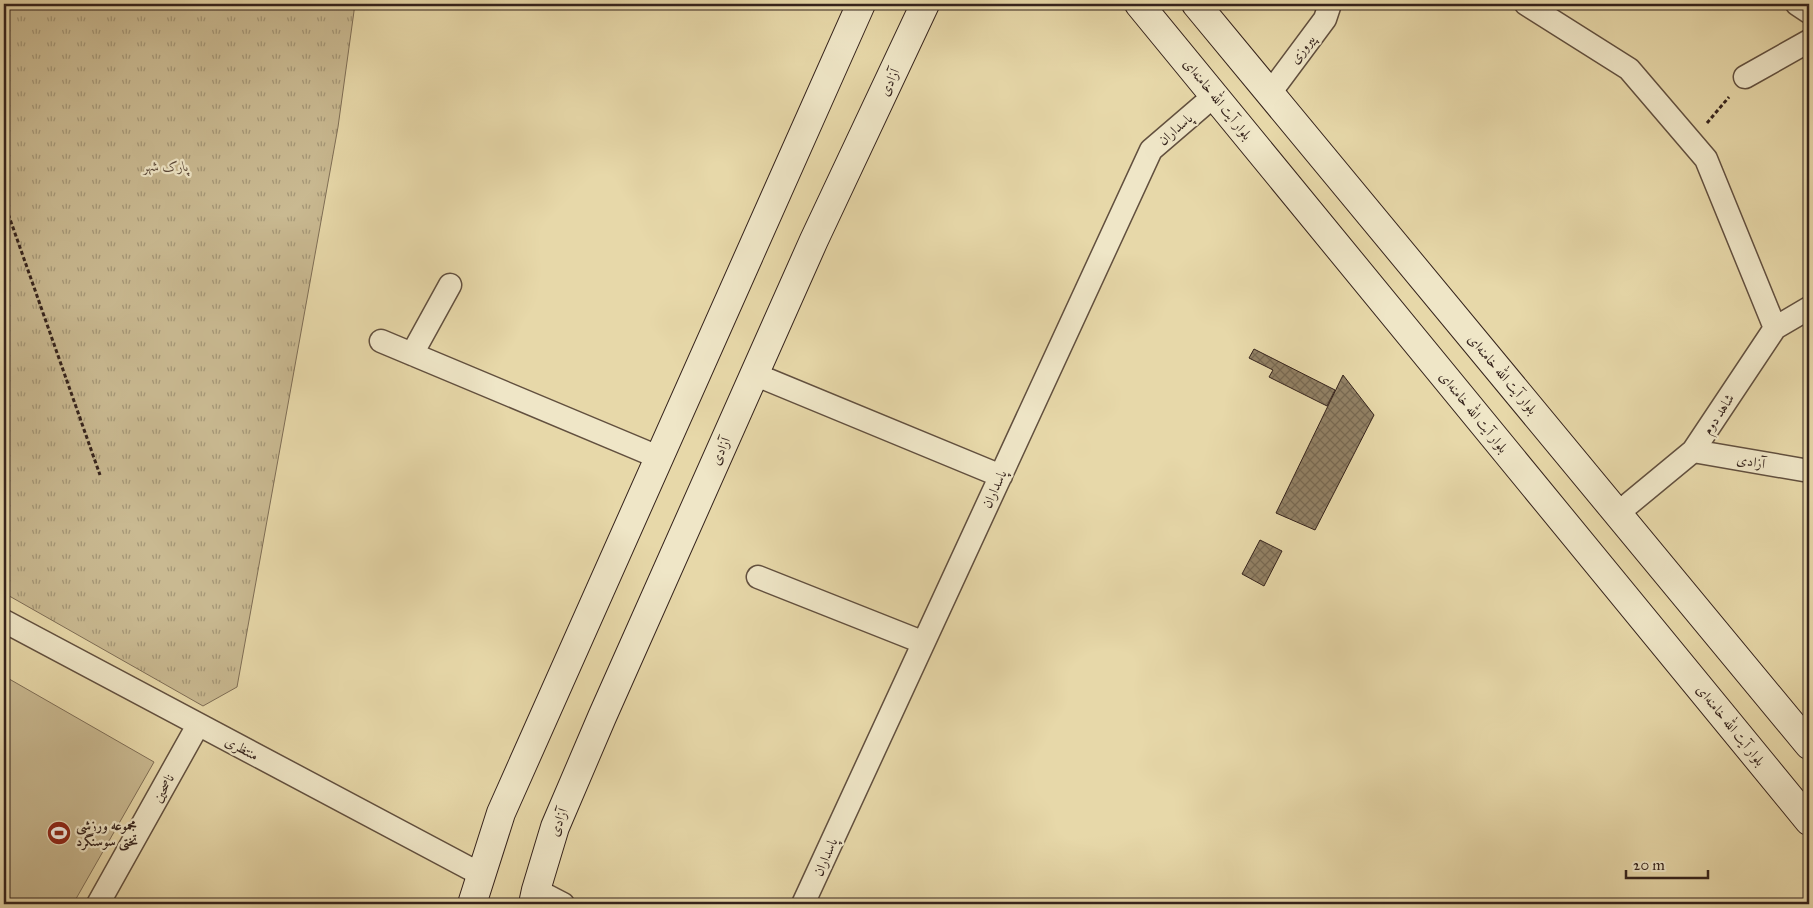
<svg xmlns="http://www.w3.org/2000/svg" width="1813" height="908" font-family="'IM FELL Great Primer',Amiri,serif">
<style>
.park{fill:url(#park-tufts);stroke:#7f6e56}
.pitch{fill:#c9b991;stroke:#7f6e56}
.building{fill:url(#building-cross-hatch);stroke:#35231c}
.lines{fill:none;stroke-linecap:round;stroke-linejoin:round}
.minor-casing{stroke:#62503f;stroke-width:25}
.secondary-casing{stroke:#35231c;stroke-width:30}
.path{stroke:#35231c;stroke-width:3;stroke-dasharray:4 2.5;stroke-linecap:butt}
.minor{stroke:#efe6c7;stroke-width:22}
.secondary{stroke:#efe6c7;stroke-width:28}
.labels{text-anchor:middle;stroke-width:4.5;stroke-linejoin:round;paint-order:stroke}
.street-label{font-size:14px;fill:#35231c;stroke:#efe6c7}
.park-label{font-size:14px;font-style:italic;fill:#5a4839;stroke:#efe6c7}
.poi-label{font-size:14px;font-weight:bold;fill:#35231c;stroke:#efe6c7;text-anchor:start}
</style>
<defs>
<pattern id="park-tufts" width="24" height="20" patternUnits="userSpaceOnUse" patternTransform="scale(1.25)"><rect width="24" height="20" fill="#c9b991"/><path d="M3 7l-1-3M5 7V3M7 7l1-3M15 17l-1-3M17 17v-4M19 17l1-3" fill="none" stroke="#a49676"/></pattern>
<pattern id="building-cross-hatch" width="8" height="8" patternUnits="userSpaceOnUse" patternTransform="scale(1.25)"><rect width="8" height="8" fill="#928165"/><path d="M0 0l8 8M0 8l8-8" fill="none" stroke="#786952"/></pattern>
</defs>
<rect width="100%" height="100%" fill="#e7d8a9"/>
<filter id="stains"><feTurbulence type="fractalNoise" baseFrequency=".004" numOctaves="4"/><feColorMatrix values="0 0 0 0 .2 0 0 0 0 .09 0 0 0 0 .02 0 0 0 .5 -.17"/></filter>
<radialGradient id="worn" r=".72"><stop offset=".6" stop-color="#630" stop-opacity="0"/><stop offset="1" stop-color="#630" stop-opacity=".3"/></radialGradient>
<path class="park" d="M4,4H355L338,127L237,687L203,706L4,593Z"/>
<path class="pitch" d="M4,676L154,762L73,904H4Z"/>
<path class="building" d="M1254,349L1335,390L1327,406L1269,377L1273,370L1249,358Z
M1343,375L1374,415L1315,530L1276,513Z
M1260,540L1282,551L1264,586L1242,574Z"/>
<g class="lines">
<g class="minor-casing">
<path id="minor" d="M1526,4L1629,69L1706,159L1775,328
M1797,4L1809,12
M1745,77L1809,41
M1270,93L1325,19L1330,4
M381,341L658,457
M412,354L450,285
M754,374L1001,476
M1693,451L1809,471
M1618,513L1693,451L1775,328L1809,308
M758,577L922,642
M4,621L480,874
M536,890L563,904
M98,904L198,725
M803,904L1151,150L1215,95"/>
</g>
<g class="secondary-casing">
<path id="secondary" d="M1139,4L1809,821
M1196,4L1809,745
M472,904L501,813L861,4
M533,904L536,890L555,827L602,717L814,240L925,4"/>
</g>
<path class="path" d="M1707,123L1729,97
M4,202L100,475"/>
<use href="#minor" class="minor"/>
<use href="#secondary" class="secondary"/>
</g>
<defs>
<g id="stadium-disc" transform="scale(1.25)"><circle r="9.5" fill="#8f2418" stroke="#efe6c7"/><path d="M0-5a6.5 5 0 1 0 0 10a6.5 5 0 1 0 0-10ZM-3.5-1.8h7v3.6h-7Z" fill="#fff"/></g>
</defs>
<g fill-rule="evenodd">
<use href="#stadium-disc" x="59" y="833"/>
</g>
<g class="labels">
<g class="street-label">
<text transform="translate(1302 49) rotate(-53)" y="5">پیروزی</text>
<text transform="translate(889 82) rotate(-65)" y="5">آزادی</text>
<text transform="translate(1218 99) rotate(51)" y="5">بلوار آیت الله خامنه‌ای</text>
<text transform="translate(1175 129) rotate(-41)" y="5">پاسداران</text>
<text transform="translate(1503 374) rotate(50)" y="5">بلوار آیت‌ الله خامنه‌ای</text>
<text transform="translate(1474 412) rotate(51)" y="5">بلوار آیت الله خامنه‌ای</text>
<text transform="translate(1718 414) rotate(-56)" y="5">شاهد دوم</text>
<text transform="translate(720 451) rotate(-66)" y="5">آزادی</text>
<text transform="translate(1751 461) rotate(10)" y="5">آزادی</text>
<text transform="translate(994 489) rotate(-65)" y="5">پاسداران</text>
<text transform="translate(1731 725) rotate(51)" y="5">بلوار آیت الله خامنه‌ای</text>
<text transform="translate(242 748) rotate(28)" y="5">منتظری</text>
<text transform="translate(163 788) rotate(-61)" y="5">ناصحین</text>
<text transform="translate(558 822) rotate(-69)" y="5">آزادی</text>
<text transform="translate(825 857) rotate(-66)" y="5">پاسداران</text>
</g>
<g class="park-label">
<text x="166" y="171">پارک شهر</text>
</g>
<g class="poi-label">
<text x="76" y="830">مجموعه ورزشی<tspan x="76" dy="16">تختی سوسنگرد</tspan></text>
</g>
</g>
<rect width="1813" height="908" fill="none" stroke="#e7d8a9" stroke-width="20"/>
<rect x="5" y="5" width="1803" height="898" fill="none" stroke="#35231c" stroke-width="2.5"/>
<rect x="10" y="10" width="1793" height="888" fill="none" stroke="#35231c"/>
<path d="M1626 870v8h82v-8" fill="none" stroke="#35231c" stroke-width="2.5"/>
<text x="1633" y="870" font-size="15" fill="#35231c" stroke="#efe6c7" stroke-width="4" paint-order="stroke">20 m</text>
<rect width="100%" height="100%" filter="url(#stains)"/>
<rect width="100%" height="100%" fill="url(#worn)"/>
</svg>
